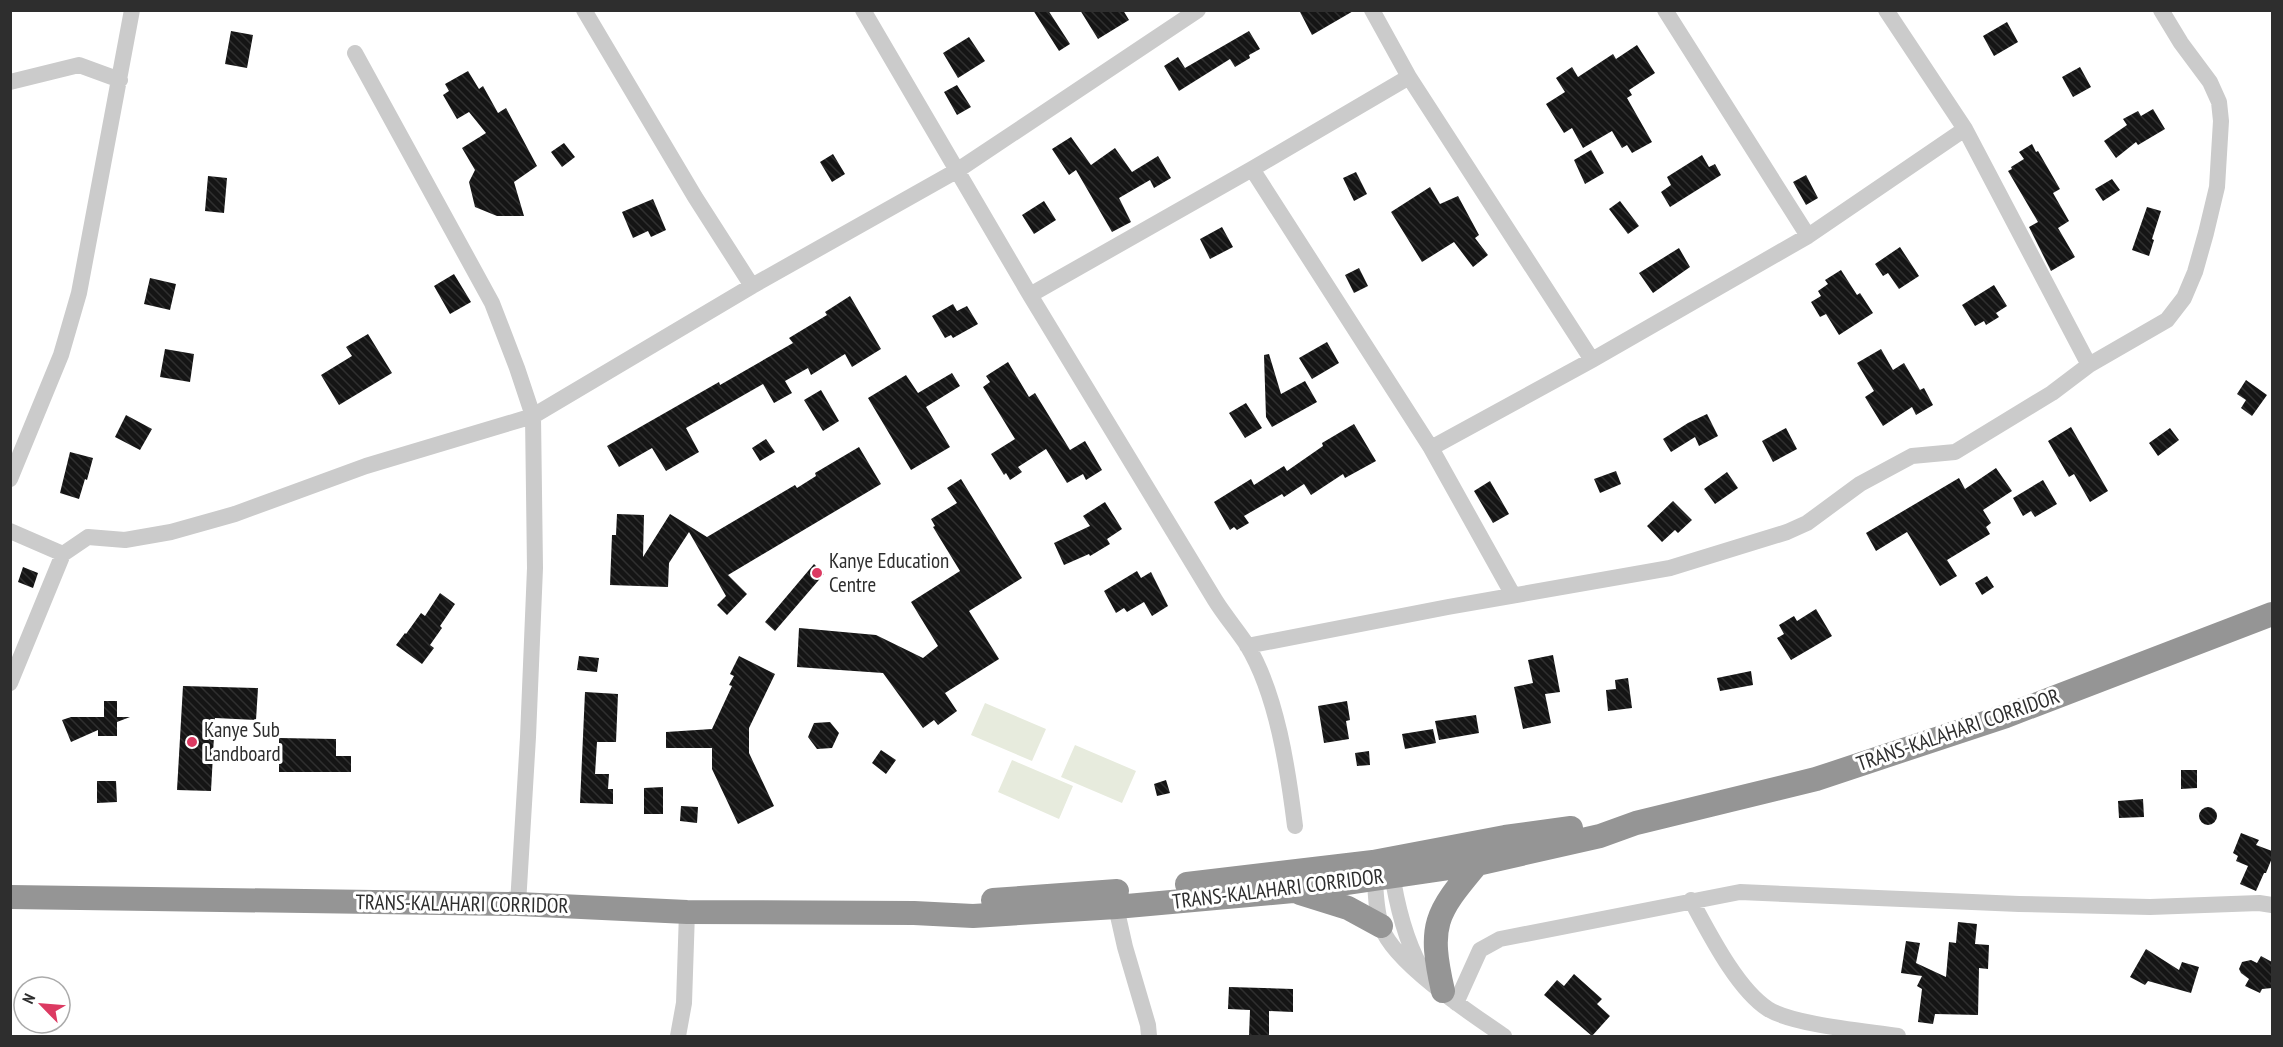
<svg xmlns="http://www.w3.org/2000/svg" width="2283" height="1047" font-family="'PT Sans Narrow',sans-serif">
<style>
.pitch{fill:#e7ebdd}
.building{fill:url(#building-back-hatch)}
.lines{fill:none;stroke-linecap:round;stroke-linejoin:round}
.minor{stroke:#cbcbcb;stroke-width:16}
.highway{stroke:#959595;stroke-width:24}
.poi-dot{fill:#dc3a62;stroke:#fff;stroke-width:2}
.labels{text-anchor:middle;stroke-width:6;stroke-linejoin:round;paint-order:stroke}
.poi-label{font-size:21px;fill:#2e2e2e;stroke:#fff;text-anchor:start}
.street-label{font-size:21px;fill:#2e2e2e;stroke:#fff}
</style>
<defs>
<pattern id="building-back-hatch" width="6" height="6" patternUnits="userSpaceOnUse" patternTransform="scale(1.5)"><rect width="6" height="6" fill="#151515"/><path d="M-1 5l2 2M0 0l6 6M5-1l2 2" fill="none" stroke="#2f2f2f"/></pattern>
</defs>
<rect width="100%" height="100%" fill="#fff"/>
<path class="pitch" d="M985,703L1046,729L1032,761L971,735Z
M1075,745L1136,771L1122,803L1061,777Z
M1012,760L1073,786L1059,819L998,792Z"/>
<path class="building" d="M1033,10H1048L1070,44L1059,51Z
M1080,10H1123L1129,20L1098,39Z
M1299,10H1355L1312,35Z
M2007,22L2018,42L1994,56L1983,36Z
M231,31L253,35L247,68L225,64Z
M1249,31L1260,49L1249,55L1250,58L1235,67L1230,59L1179,91L1164,66L1178,57L1185,68Z
M969,37L985,61L958,78L943,53Z
M1637,45L1655,73L1629,90L1632,95L1627,98L1652,142L1632,153L1627,145L1622,148L1612,131L1583,148L1572,128L1564,133L1546,104L1565,92L1556,78L1572,67L1578,77L1613,54L1616,59Z
M2080,67L2091,87L2073,97L2062,77Z
M468,71L479,89L483,86L498,113L506,108L537,166L514,182L524,216H497L475,207L469,182L475,170L462,148L486,133L469,112L457,119L443,95L449,91L445,84Z
M957,85L971,107L957,115L944,92Z
M2153,109L2165,129L2138,145L2136,142L2116,158L2104,141L2127,125L2123,119L2138,111L2141,116Z
M1071,137L1091,165L1115,148L1132,172L1158,156L1171,178L1154,188L1150,180L1119,198L1131,222L1112,232L1076,170L1069,175L1052,149Z
M564,143L575,157L562,167L551,152Z
M2032,144L2036,152L2038,151L2060,189L2053,193L2069,221L2058,228L2075,257L2051,271L2029,227L2038,222L2008,171L2012,169L2011,167L2024,159L2019,152Z
M1591,150L1604,173L1585,184L1574,160Z
M833,154L845,174L832,182L820,162Z
M1702,155L1709,167L1715,164L1721,175L1670,207L1661,192L1671,185L1667,177Z
M1356,172L1367,194L1354,201L1343,178Z
M1806,175L1818,198L1806,205L1793,182Z
M208,176L227,178L224,213L205,211Z
M2112,179L2120,190L2103,201L2095,189Z
M1430,187L1440,204L1458,196L1479,235L1475,238L1488,255L1473,267L1454,242L1422,262L1391,212Z
M653,199L666,230L651,237L648,231L633,238L622,212Z
M1044,201L1056,220L1034,234L1022,215Z
M1620,201L1639,226L1628,234L1609,209Z
M2147,207L2161,211L2152,239L2154,240L2149,256L2132,250Z
M1222,227L1233,247L1210,259L1200,239Z
M1900,247L1919,276L1899,289L1888,273L1883,276L1875,264Z
M1679,248L1690,267L1653,293L1639,273Z
M1359,268L1368,286L1354,293L1345,275Z
M1841,270L1857,295L1860,293L1873,313L1839,335L1826,314L1820,317L1811,302L1821,296L1818,291L1828,284L1825,280Z
M454,274L471,302L450,314L434,286Z
M150,278L176,284L170,310L144,304Z
M1994,285L2007,306L1996,313L1999,317L1986,325L1984,321L1975,326L1962,305Z
M850,296L881,349L852,367L845,354L811,375L808,368L785,381L792,393L774,403L763,384L686,428L699,452L666,471L652,448L619,467L607,446L719,382L720,385L793,343L789,338L827,315L825,312Z
M953,304L957,311L967,306L978,324L953,338L951,335L945,338L932,316Z
M368,334L392,373L339,405L321,375L352,356L346,347Z
M1327,342L1339,363L1312,379L1299,358Z
M165,349L194,354L190,382L160,377Z
M1881,349L1893,370L1904,363L1920,390L1924,388L1933,405L1916,415L1912,407L1883,426L1865,397L1874,391L1857,363Z
M1269,354L1281,394L1305,381L1317,402L1272,427L1266,417L1264,355Z
M1008,362L1029,397L1035,393L1070,450L1085,441L1102,470L1086,480L1083,474L1067,483L1046,449L1018,467L1022,472L1010,480L1006,473L1004,475L991,454L1015,439L983,387L990,382L986,376Z
M952,373L960,386L926,407L950,447L911,470L868,398L906,375L918,393Z
M2246,380L2267,395L2252,416L2241,408L2246,400L2237,394Z
M821,390L839,421L823,431L804,400Z
M1246,403L1262,428L1245,438L1229,413Z
M1707,414L1718,436L1699,446L1695,437L1671,452L1663,439L1688,423Z
M126,415L152,429L140,450L115,437Z
M1354,424L1376,461L1345,478L1343,474L1311,495L1304,484L1284,497L1282,494L1244,516L1249,523L1237,530L1234,527L1230,530L1214,502L1251,479L1254,485L1284,466L1287,471L1323,446L1322,443Z
M2071,427L2108,491L2090,502L2074,474L2069,477L2048,441Z
M1786,428L1797,449L1773,462L1762,441Z
M2170,428L2179,440L2158,456L2149,443Z
M766,439L775,452L760,461L752,448Z
M859,447L881,484L728,575L747,594L727,615L717,605L726,596L689,532L669,563L668,587L610,585L612,535H616L617,514L644,515L643,557L670,514L707,537L795,485L797,488L816,476L815,473Z
M70,452L93,458L87,480L85,479L79,499L60,493Z
M1996,468L2012,491L1983,510L1991,523L1986,527L1990,534L1947,560L1957,576L1940,586L1907,532L1876,551L1866,533L1959,478L1965,489Z
M1616,471L1621,484L1600,493L1594,479Z
M1727,472L1738,488L1715,504L1704,489Z
M961,479L1022,578L969,611L999,659L945,693L957,711L938,725L934,720L923,728L883,673L797,667L799,628L876,635L923,658L938,646L911,602L960,571L933,527L935,526L931,519L957,503L947,488Z
M2043,480L2057,504L2035,517L2031,511L2023,516L2013,498Z
M1490,481L1509,514L1493,523L1474,491Z
M1673,501L1692,520L1678,533L1675,530L1662,542L1647,526Z
M1105,502L1122,529L1107,539L1110,544L1090,556L1089,554L1064,565L1054,543L1090,526L1083,516Z
M814,564L824,574L775,631L765,622Z
M23,567L38,573L33,588L18,582Z
M1137,571L1141,578L1151,572L1168,606L1152,616L1144,602L1127,612L1124,608L1116,613L1104,591Z
M1987,576L1994,587L1982,595L1975,583Z
M440,593L455,604L440,626L442,628L430,645L434,648L422,664L396,645L405,633L406,634L421,613L425,616Z
M1816,609L1832,636L1791,660L1777,638L1784,634L1779,625L1794,616L1797,621Z
M1553,655L1560,692L1545,694L1551,723L1523,729L1514,687L1533,683L1528,660Z
M579,656L599,658L597,672L577,670Z
M739,656L775,674L749,728V753L774,806L738,824L712,769V748H666V732L712,729L732,686L729,685L734,676L730,674Z
M1751,671L1753,685L1720,691L1717,678Z
M1628,678L1632,708L1608,711L1606,690L1616,689L1615,680Z
M183,686L258,688L256,720L215,718L211,791L177,790Z
M585,692L618,694L616,742H597L595,774H609L608,789H613V804L580,803Z
M104,701H117V717H130L117,722V736H98V730L71,742L62,720L71,717H104Z
M1347,701L1350,720L1346,721L1349,739L1324,743L1318,706Z
M1476,715L1479,733L1439,740L1435,721Z
M830,722L839,733L832,748L817,749L808,737L814,723Z
M1433,729L1436,743L1405,749L1402,734Z
M279,738L336,739V756H351V772H279Z
M881,750L896,760L886,774L872,763Z
M1369,751L1370,765L1357,766L1355,753Z
M2181,770H2197V788L2181,789Z
M1166,780L1170,793L1157,796L1154,784Z
M97,781H116L117,802L97,803Z
M663,787V814H644V788Z
M2143,799L2144,817L2119,818L2118,801Z
M681,806L698,807L697,823L680,821Z
M2199 816a9 9 0 1 1 18 0a9 9 0 1 1-18 0Z
M2241,833L2259,840L2256,845L2272,851V858L2266,873H2264L2256,891L2240,884L2248,866L2236,861L2238,856L2233,853Z
M1958,922L1977,924L1975,944L1989,945L1988,969L1979,968L1978,1015L1935,1014L1933,1024L1918,1022L1922,989L1917,986L1922,976L1901,973L1906,941L1920,943L1916,963L1946,977L1949,942L1956,943Z
M2146,949L2179,970L2182,962L2199,967L2191,993L2148,981L2145,985L2130,977Z
M2261,956L2272,962V988L2262,989L2260,993L2245,986L2249,979L2241,973L2239,969L2242,962L2251,960L2257,963Z
M1574,974L1602,999L1597,1004L1610,1016L1592,1036L1544,995L1557,980L1564,986Z
M1229,987L1293,989V1012L1269,1011V1036H1249L1250,1010L1228,1009Z"/>
<g class="lines">
<path class="minor" d="M584,10L695,197L752,286
M863,10L1030,295L1215,600C1225,616 1237,630 1247,645C1277,694 1288,770 1295,826
M1372,10L1409,77L1592,360
M1665,10L1808,236
M1886,10L1965,129L2089,365
M355,53L492,303L517,368L533,416L535,568L528,737L518,904
M10,82L79,65L120,80
M1252,169L1431,448L1513,595
M1030,295L1252,169L1409,77
M1431,448L1592,360L1808,236L1965,129
M10,479L61,355L79,293L132,10
M10,531L63,554
M1247,646L1448,607L1670,568L1787,532L1807,523L1860,484L1912,456L1955,452L2052,393L2089,365L2167,320L2184,298L2195,272L2206,233L2217,187L2221,121L2219,102L2210,82L2181,43L2161,10
M10,683L63,554L88,537L125,540L171,532L235,514L366,466L533,416L752,286L958,170L1198,10
M1391,867C1396,902 1404,937 1421,968
M1374,869C1376,887 1375,910 1382,928C1394,963 1473,1015 1504,1036
M1691,900C1709,933 1737,989 1768,1009C1794,1025 1866,1031 1898,1036
M1116,907L1125,947L1148,1025L1149,1036
M1456,1003L1480,950L1500,939L1740,892L2019,904L2150,907L2259,903L2272,905
M678,1036L684,1003L687,912"/>
<path class="highway" d="M1187,884L1373,862L1505,837L1571,828
M1300,893L1348,908L1381,926
M10,897L518,904L687,912L914,913L973,916L1116,907L1293,891L1477,864L1600,836L1636,823L1816,779L2006,716L2272,614
M993,900L1117,891
M1443,991C1428,925 1435,914 1477,864"/>
</g>
<g class="poi-dot">
<circle cx="817" cy="573" r="6"/>
<circle cx="192" cy="742" r="6"/>
</g>
<g class="labels">
<g class="poi-label">
<text x="829" y="568">Kanye Education<tspan x="829" dy="24">Centre</tspan></text>
<text x="204" y="737">Kanye Sub<tspan x="204" dy="24">Landboard</tspan></text>
</g>
<g class="street-label">
<text transform="translate(1958 730) rotate(-19)" y="7">TRANS-KALAHARI CORRIDOR</text>
<text transform="translate(1278 889) rotate(-7)" y="7">TRANS-KALAHARI CORRIDOR</text>
<text transform="translate(462 904) rotate(1)" y="7">TRANS-KALAHARI CORRIDOR</text>
</g>
</g>
<rect width="2283" height="1047" fill="none" stroke="#2e2e2e" stroke-width="24"/>
<g transform="translate(42 1005) rotate(295)"><circle r="28" fill="#ffffff" stroke="#ababab" stroke-width="1.5"/>
<path d="M0-4.5L10 22L0 15L-10 22Z" fill="#dc3a62"/>
<text y="-9" font-size="16" font-weight="bold" text-anchor="middle" fill="#2e2e2e">N</text>
</g>
</svg>
